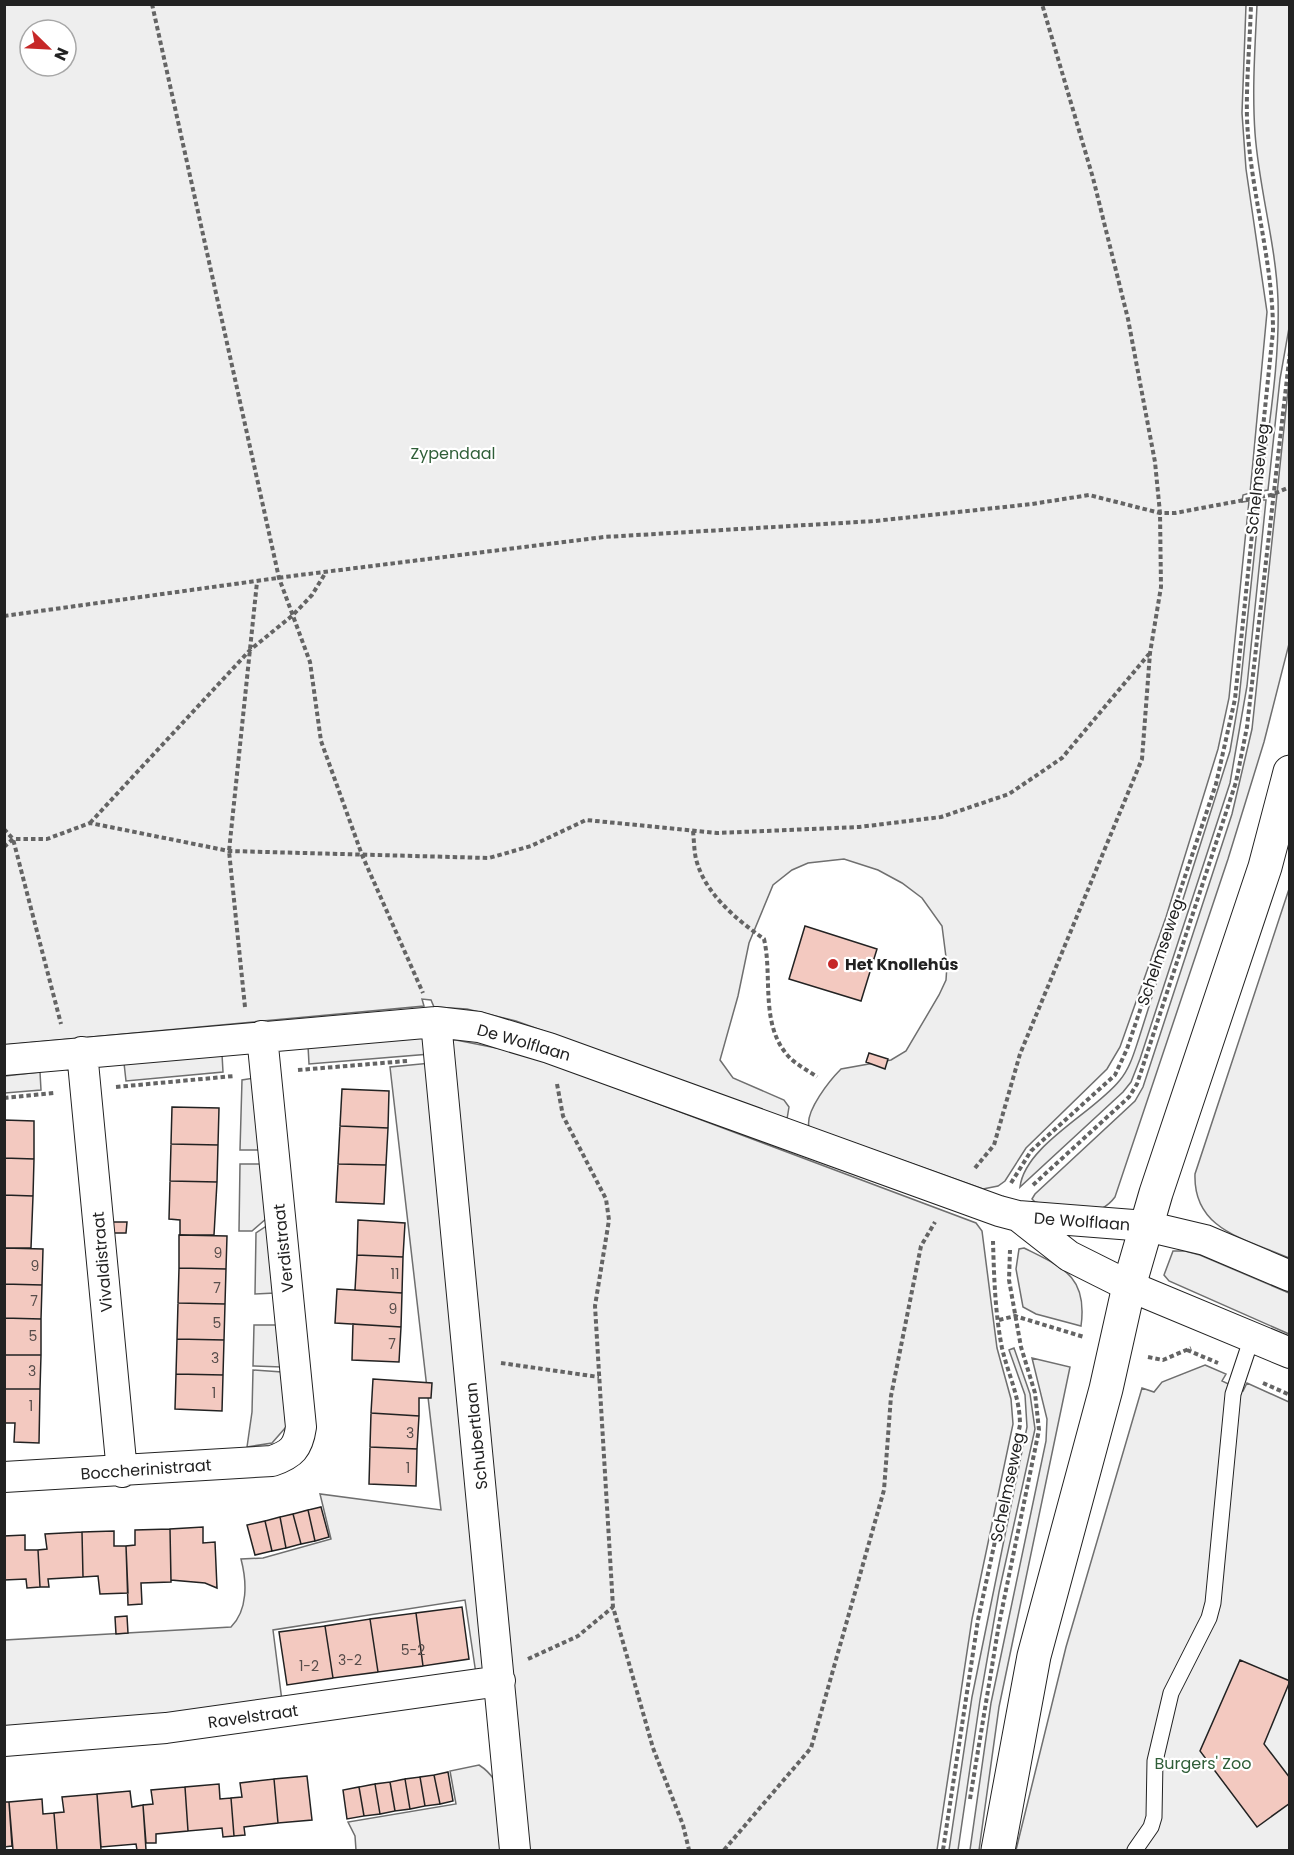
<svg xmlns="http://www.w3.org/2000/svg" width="1294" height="1855" font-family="Poppins,sans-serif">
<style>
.green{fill:#eee;stroke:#6f6f6f;stroke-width:1.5;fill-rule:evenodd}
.building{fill:#f3c9c0;stroke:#222;stroke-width:1.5}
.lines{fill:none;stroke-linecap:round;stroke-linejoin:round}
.lane-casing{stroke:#222;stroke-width:17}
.street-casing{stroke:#222;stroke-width:32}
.secondary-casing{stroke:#222;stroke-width:35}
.path{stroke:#646464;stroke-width:4;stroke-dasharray:4.5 3;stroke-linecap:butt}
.lane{stroke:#fff;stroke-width:15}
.street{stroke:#fff;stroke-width:30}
.secondary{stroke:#fff;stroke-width:33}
.poi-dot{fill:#c62828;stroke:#fff;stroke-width:2}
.labels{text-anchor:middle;stroke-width:4.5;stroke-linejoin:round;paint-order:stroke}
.number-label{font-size:14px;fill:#564c4a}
.park-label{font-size:16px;fill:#2f5e38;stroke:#fff}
.street-label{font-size:16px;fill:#222;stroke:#fff}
.poi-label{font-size:16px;font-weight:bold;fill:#222;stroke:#fff;text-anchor:start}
</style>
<rect width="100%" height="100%" fill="#fff"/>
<path class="green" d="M4,5H1246L1242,113L1246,169L1267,312L1250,493L1243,495L1242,502L1249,501L1229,698L1218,749L1166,917L1120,1047L1107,1069L1026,1148L1005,1181L998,1186L983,1189L809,1127C805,1111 830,1080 841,1069L891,1060L906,1051L939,995L946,980L947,965L942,926L922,898L902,883L878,870L844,859L808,863L792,870L773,885L749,943L738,996L720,1060L733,1078L784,1100L789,1107L787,1119L516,1021L467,1009L434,1007L431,1000L422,999L424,1006L5,1045ZM30,30H66V66H30Z
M1257,5H1290L1289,328L1280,379L1268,490L1261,491C1268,428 1280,364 1278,300C1276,244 1259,189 1255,133C1252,90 1255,47 1257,5Z
M1289,381V644L1264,742L1228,859L1115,1197C1095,1224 1062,1209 1035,1202L1032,1199L1035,1194L1135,1101L1143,1087L1232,814L1252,729Z
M1260,500H1266L1247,686L1230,783L1140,1059L1131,1082L1123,1092L1020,1187C1025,1145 1095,1112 1120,1080C1130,1068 1134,1053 1139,1038L1230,751L1239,699Z
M1289,889V1258C1247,1239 1193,1231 1195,1174Z
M426,1037L430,1054L309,1064L308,1046Z
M446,1038L526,1054L976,1223L982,1231L997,1348L1011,1399L1013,1424L972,1619L937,1850H526Z
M222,1054L223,1072L126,1081L124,1063Z
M431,1063L490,1668L476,1674L465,1600L273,1630L282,1701L167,1714L5,1727V1640L231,1627C248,1610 247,1582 241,1559L263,1558L331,1539L320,1494L441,1510L390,1067Z
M40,1072L41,1090L5,1093V1076Z
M254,1078L261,1150H240L242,1080Z
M240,1164H262L267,1218L252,1231H239Z
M268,1225L275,1293L255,1294L256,1233Z
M1024,1248C1062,1267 1088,1276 1081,1326L1036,1314L1023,1307L1016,1269L1019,1249Z
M1173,1251H1185L1200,1255L1289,1293V1334L1169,1281L1164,1275Z
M254,1325H278L282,1367L253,1366Z
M1014,1348L1030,1394L1035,1429L999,1592L980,1700L958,1850H949L972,1697L1027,1427L1025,1395L1009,1350Z
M1032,1358L1070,1367L999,1707L979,1850H970L991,1703L1046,1441L1047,1419Z
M1205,1365L1226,1374L1222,1381L1243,1391L1247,1383L1289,1402V1850H1016L1066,1647L1142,1388L1154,1392L1162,1382Z
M253,1370L282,1372L286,1427L272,1443L247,1447L252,1412Z
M479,1765C509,1784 503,1818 506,1850H356L355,1836L348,1822L456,1804L450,1771Z"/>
<path class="building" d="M805,926L877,949L861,1001L789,979Z
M869,1053L888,1059L885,1069L866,1062Z
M342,1089L389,1091L388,1128L340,1126Z
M172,1107L219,1108L218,1145L171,1144Z
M4,1120L34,1121V1159L4,1158Z
M340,1126L388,1128L386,1165L338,1164Z
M171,1144L218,1145L217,1182L170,1181Z
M4,1158L34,1159L33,1196L4,1195Z
M338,1164L386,1165L384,1204L336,1202Z
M170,1181L217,1182L214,1235H180V1220L169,1219Z
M4,1195L33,1196L31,1248H4Z
M358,1220L405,1223L403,1257L357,1255Z
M111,1222H127L126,1233H111Z
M179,1235L227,1236L226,1269L179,1268Z
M4,1248L43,1249L42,1285L4,1284Z
M357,1255L403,1257L402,1293L355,1290Z
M179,1268L226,1269L225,1304L178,1303Z
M4,1284L42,1285L41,1319L4,1318Z
M337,1289L402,1293L401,1327L335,1323Z
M178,1303L225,1304L224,1340L177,1339Z
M4,1318L41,1319V1355H4Z
M353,1324L401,1327L399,1362L352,1360Z
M177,1339L224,1340L223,1375L176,1374Z
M4,1355H41L40,1389H4Z
M176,1374L223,1375L222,1411L175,1409Z
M373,1379L432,1383L431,1398H419V1416L371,1413Z
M4,1389H40L39,1443L14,1442L15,1423H4Z
M371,1413L419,1416L417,1449L370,1447Z
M370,1447L417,1449L416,1486L369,1484Z
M321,1507L329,1537L315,1541L308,1510Z
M308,1510L315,1541L301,1544L293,1514Z
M293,1514L301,1544L286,1548L280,1517Z
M280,1517L286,1548L272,1551L265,1521Z
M265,1521L272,1551L255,1555L247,1525Z
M203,1527V1543L215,1542L217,1588L205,1583L171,1580L170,1529Z
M170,1529L171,1582L141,1583L142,1604L128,1605L126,1546L135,1545V1530Z
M114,1531V1546H126L128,1593L100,1594L98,1576L83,1577L82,1532Z
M82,1532L83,1577L48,1579L49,1587H40L38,1550L47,1549L45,1534Z
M25,1535V1550H38L40,1587L27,1588L26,1579L4,1580V1536Z
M462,1607L469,1659L423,1666L416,1613Z
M416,1613L423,1666L378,1672L370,1619Z
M127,1616L128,1633L116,1634L115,1617Z
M370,1619L378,1672L333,1678L325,1626Z
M325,1626L333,1678L287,1685L279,1632Z
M1240,1660L1290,1681L1264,1744L1290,1778V1803L1257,1827L1200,1751Z
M448,1772L453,1801L440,1804L434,1775Z
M434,1775L440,1804L425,1806L420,1777Z
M307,1776L312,1820L278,1823L274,1779Z
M420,1777L425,1806L410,1809L405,1779Z
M274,1779L278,1823L244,1827L245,1835L234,1836L231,1798L242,1797L240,1783Z
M405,1779L410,1809L395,1811L390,1782Z
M390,1782L395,1811L380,1814L375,1784Z
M219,1784L220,1799L231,1798L234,1836L223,1837L222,1828L188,1831L185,1787Z
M375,1784L380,1814L364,1816L359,1787Z
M185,1787L188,1831L156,1834V1843H146L143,1805L153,1804L151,1790Z
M359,1787L364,1816L347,1819L343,1790Z
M130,1791L132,1807L143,1805L146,1850H137L136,1844L101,1847L97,1794Z
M97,1794L101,1850H57L54,1813L64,1812L62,1797Z
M42,1799L43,1814L54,1813L57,1850H13L9,1802Z
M4,1802H9L12,1846L4,1847Z"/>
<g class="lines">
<g class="lane-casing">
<path id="lane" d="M1135,1850L1151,1827L1154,1817L1155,1761L1171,1693L1209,1618L1213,1603L1233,1394L1252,1337"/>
</g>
<g class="street-casing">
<path id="street" d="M436,1022L515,1850
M82,1052L122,1472
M4,1060L436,1022L479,1027L549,1048L999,1211L1018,1216L1146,1226L1205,1240L1290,1276
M1018,1216L1069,1256L1129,1286L1290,1353
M4,1477L272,1461C292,1454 298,1448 301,1427L262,1036
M4,1741L166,1728L500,1681"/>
</g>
<g class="secondary-casing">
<path id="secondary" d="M998,1850L1034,1656L1106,1389L1129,1286L1156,1193L1265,867L1290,772"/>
</g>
<path class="path" d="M152,4L279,578L310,662L321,741L362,855L423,993
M4,616L292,576L604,537L875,521L1032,504L1089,495L1160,513H1175L1271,495L1290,487
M90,823L250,650L293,615L312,595L326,572
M4,829L13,839L61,1024
M693,831C694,840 694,850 696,859C705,894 736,919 764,939C773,977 759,1026 790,1058C797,1065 809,1071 817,1077
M4,847L13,839H47L90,823L229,851L489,858L531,846L586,820L717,833L859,827L941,817L1009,794L1062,758L1149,654
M245,1007L229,851L257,582
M298,1070L407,1061
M557,1084L563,1116L606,1199L609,1220L595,1306L613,1607L653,1748L683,1825L689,1850
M116,1087L234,1076
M4,1098L54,1093
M975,1168L994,1145L1020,1054L1142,759L1150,653L1161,587L1160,513L1155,462L1128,319L1093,178L1042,4
M1011,1183L1031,1151L1115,1075L1127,1049L1216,784L1235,699L1273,331C1273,260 1250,190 1247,119C1246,81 1250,42 1251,4
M1033,1185L1129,1097L1137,1084L1236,782L1247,727L1290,352
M999,1320L1015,1316L1084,1337
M1187,1350L1218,1363
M1148,1357L1163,1360L1191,1348
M501,1363L599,1377
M1263,1383L1290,1395
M528,1659L578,1636L613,1607
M970,1799L999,1624L1039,1430L1035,1393L1021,1347L1009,1280L1010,1250
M724,1850L811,1748L884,1490L891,1396L921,1246L935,1222
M943,1850L978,1620L1020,1425C1020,1397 1008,1374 1002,1348C995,1313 994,1276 993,1241"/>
<use href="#lane" class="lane"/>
<use href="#street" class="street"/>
<use href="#secondary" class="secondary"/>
</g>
<circle class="poi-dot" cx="833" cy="964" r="6"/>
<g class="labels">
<g class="number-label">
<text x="218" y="1258">9</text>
<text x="35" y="1271">9</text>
<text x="395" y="1279">11</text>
<text x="217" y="1293">7</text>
<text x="34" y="1306">7</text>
<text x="393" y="1314">9</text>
<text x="217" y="1328">5</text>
<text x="33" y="1341">5</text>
<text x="392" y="1349">7</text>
<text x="215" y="1363">3</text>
<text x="32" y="1376">3</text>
<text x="214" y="1398">1</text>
<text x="31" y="1411">1</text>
<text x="410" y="1438">3</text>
<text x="408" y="1473">1</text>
<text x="413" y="1655">5-2</text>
<text x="350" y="1665">3-2</text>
<text x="309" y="1671">1-2</text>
</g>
<g class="park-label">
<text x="453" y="459">Zypendaal</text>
<text x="1203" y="1769">Burgers' Zoo</text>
</g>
<g class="street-label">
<text transform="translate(1257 479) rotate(-84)" y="6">Schelmseweg</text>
<text transform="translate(1160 952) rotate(-71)" y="6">Schelmseweg</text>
<text transform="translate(524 1042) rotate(16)" y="6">De Wolflaan</text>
<text transform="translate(1082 1221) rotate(4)" y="6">De Wolflaan</text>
<text transform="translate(283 1248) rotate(-96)" y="6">Verdistraat</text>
<text transform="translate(102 1262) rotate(-95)" y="6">Vivaldistraat</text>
<text transform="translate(476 1436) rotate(-96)" y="6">Schubertlaan</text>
<text transform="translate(146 1469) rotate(-4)" y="6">Boccherinistraat</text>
<text transform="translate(1007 1487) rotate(-78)" y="6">Schelmseweg</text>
<text transform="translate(253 1716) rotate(-8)" y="6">Ravelstraat</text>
</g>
<g class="poi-label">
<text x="845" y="970">Het Knollehûs</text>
</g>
</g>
<rect width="1294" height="1855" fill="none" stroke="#222222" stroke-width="12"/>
<g transform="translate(48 48) rotate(114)"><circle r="28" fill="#ffffff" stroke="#a7a7a7" stroke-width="1.5"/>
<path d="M0-4.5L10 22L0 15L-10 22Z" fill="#c62828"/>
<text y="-9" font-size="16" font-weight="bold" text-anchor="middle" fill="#222222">N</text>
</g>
</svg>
